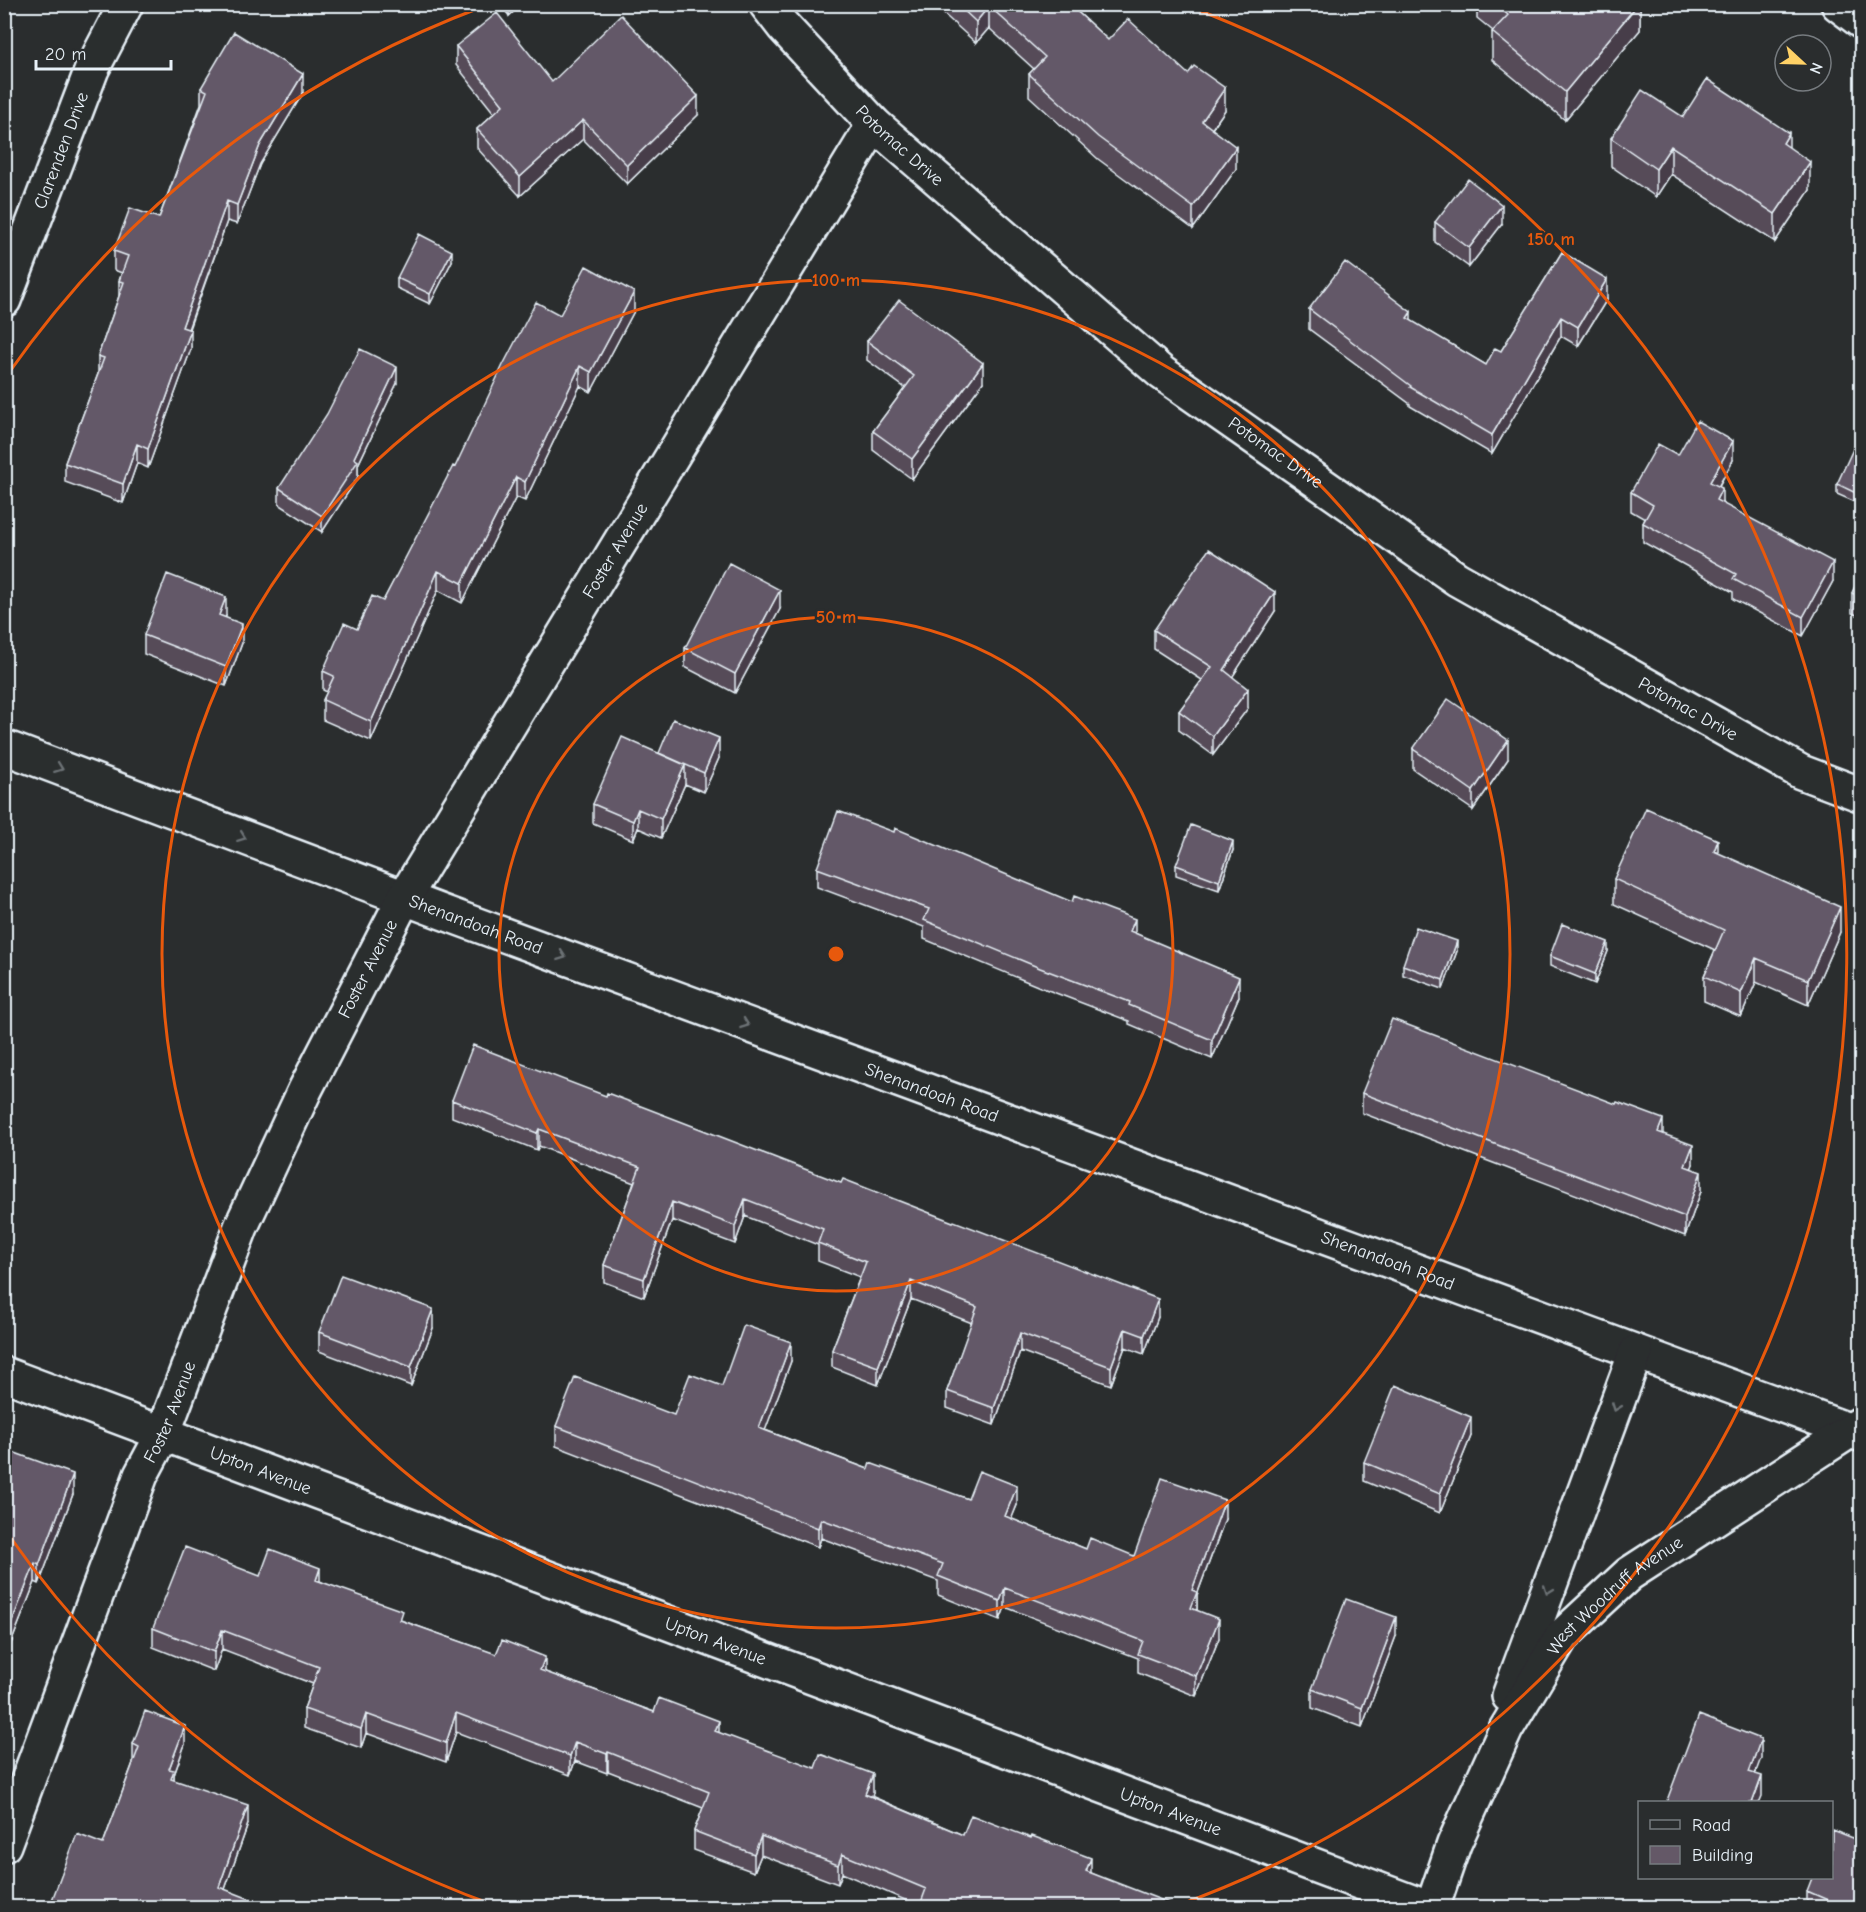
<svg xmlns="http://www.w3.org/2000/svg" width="1866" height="1912" font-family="'Comic Neue',sans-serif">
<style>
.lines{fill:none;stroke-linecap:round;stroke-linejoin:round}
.street-casing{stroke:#e8f1f8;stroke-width:38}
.secondary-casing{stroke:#e8f1f8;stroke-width:38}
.street{stroke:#2a2d2e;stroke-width:33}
.secondary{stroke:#2a2d2e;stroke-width:33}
.wall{fill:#564c59;stroke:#e8f1f8;stroke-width:1.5}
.shaded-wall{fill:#463e48;stroke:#e8f1f8;stroke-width:1.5}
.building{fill:#645867;stroke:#e8f1f8;stroke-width:1.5}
.oneway{stroke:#6c7275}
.ring{fill:none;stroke:#e8590c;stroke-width:3}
.labels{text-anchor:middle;stroke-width:5;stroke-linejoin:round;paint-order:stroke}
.street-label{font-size:18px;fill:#e8f1f8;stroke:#2a2d2e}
.centre{fill:#e8590c;stroke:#2a2d2e;stroke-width:3}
.ring-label{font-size:18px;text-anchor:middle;font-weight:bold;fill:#e8590c;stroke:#2a2d2e;stroke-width:5;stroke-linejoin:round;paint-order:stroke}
</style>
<rect width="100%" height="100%" fill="#2a2d2e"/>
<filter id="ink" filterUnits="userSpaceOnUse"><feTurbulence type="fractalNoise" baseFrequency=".0167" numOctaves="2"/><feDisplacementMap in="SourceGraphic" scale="12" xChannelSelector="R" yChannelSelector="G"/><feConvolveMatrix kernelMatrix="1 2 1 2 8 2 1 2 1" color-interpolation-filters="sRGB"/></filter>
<g filter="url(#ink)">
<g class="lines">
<g class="street-casing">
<g id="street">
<path id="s1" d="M766,4L783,26L874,124L1162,373L1457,579L1801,772L1862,795"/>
<path d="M1838,4L1862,22"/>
<path id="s2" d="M4,300L92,69L126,4"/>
<path id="s3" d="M4,747L442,912L1862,1435"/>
<path d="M1509,1696L1636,1352"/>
<path id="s4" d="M4,1845L141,1475L163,1434L241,1227L305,1090L404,898L874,124"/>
<path id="s5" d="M1432,1908L1454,1844L1506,1729L1562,1636L1629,1574L1862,1423"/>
</g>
</g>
<g class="secondary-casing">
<g id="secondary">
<path id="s6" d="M4,1374L1428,1908"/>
</g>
</g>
<use href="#street" class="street"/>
<use href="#secondary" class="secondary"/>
</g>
<path class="wall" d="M500,4H522L509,16Z
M937,4H1069L1108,40L1225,110L1212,129L1236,169L1193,229L1098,159L1029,96V74L1034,69L989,28L976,43L937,8Z
M1477,4H1640V30L1565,120L1492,60V32L1493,31L1477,18Z
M456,46L552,82L698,115L627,184L583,139L520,196L477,148V129L494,113L456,65Z
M201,88L303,93L260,164L237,224L227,221L189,329L191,349L148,468L137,463L123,503L65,482V463L98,374V356L119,296V281L122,273L114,270V251L159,218L201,104Z
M1683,117L1789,148L1810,190L1775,242L1671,174L1656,197L1611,166V138Z
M1435,222L1502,224L1469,267L1435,242Z
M1562,252L1607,299L1578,346L1561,336L1492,454L1410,406V404L1309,329V309L1411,321L1486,365L1501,351Z
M452,261L430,304L397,288V278Z
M634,311L591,392L580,386L525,501L516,497L462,603L438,590L371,741L323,720V700L327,692L323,690V671L357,629L383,601L455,467Z
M867,341L983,382L912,479L873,450V431L905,388L867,360Z
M397,383L358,465V477L322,532L279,504V488Z
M1862,450V505L1837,494V484Z
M1678,455L1733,460L1719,486L1722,504L1833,581L1803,636L1733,599V592L1643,542V523L1645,519L1631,511V492Z
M1862,572V617L1852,613V593Z
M780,609L735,693L685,667V648Z
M1275,611L1232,677L1248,708L1213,755L1179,730V711L1202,680L1154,649V630Z
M226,616L225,618L242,643L226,686L144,654V635Z
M1413,749L1508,759L1473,810L1413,769Z
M659,754L719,758L704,792L685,784L661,838L638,828L633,840L593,823V804Z
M1233,850L1219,890L1176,875V865Z
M1718,853L1840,932L1808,1005L1756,982L1741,1017L1704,1001V976L1715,950L1614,904V879Z
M817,868L1135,933L1239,996L1212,1059L1129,1024V1021L1040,987L924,939V927L817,887Z
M1457,951L1443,989L1403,975V965Z
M1608,951L1595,984L1550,966V956Z
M1362,1093L1663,1134L1693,1164L1691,1168L1701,1191L1685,1236L1362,1113Z
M452,1100L1158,1317L1144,1354L1125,1347L1111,1385L1020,1351L994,1425L947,1408V1391L972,1323L911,1299L878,1385L832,1367V1350L860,1277L818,1261V1245L745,1216L735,1244L672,1220L644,1297L604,1282V1265L634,1183L539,1146L537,1150L452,1117Z
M433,1328L411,1386L319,1351V1332Z
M791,1361L765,1430L868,1469L968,1499L1017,1505L1011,1519L1086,1549L1134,1556L1225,1519L1197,1595V1611L1219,1638L1196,1696L1138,1673V1658L1005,1607L1000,1620L938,1595V1581L821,1538L818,1547L556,1446V1426L674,1415L722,1386Z
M1471,1436L1440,1513L1364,1481V1462Z
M4,1447L8,1450L73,1494L39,1584L35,1582L6,1656H4Z
M260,1576L320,1581L403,1621L545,1672L654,1712L719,1733L873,1793L871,1796L963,1835L1091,1873L1169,1908L919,1906L842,1873L838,1884L761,1855L754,1872L694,1850V1831L703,1808L608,1771L607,1773L575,1761L570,1775L456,1732L446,1762L366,1733L361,1748L304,1728V1709L313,1684L222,1649L214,1671L153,1647V1628Z
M1862,1612V1652L1855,1649V1630Z
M1396,1636L1362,1727L1312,1708V1689Z
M133,1744H185L174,1775V1780L248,1824L225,1889L103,1844L133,1763Z
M1807,1891L1862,1908L1807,1907Z"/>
<path class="shaded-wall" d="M509,4H522L509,16Z
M1638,4H1640V30L1565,120V92Z
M989,6V28L976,43V22Z
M303,74V93L260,164L237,224V205L260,145Z
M1225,88V110L1202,143V121Z
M698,96V115L627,184V165Z
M583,120V139L520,196V177Z
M1789,133V161L1783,143Z
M1671,146V174L1656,197V169Z
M1236,147V169L1193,229V207Z
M1810,162V190L1775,242V214Z
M227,201V221L182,346V327Z
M1502,205V224L1469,267V248Z
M452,251V261L430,304V294Z
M1607,279V299L1578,346V327Z
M634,292V311L591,392V372Z
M1411,312V331L1407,318Z
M1561,317V336L1492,454V435Z
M191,330V349L148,468V449Z
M983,363V382L912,479V459Z
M580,366V386L525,501V482Z
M397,367V383L358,465V477L322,532V516L354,458Z
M1733,441V460L1710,501V482Z
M137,444V463L123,503V484Z
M516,477V497L462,603V583Z
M1722,488V508L1716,500Z
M1833,562V581L1803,636V617Z
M438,571V590L371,741V722Z
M780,590V609L735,693V674Z
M1275,592V611L1224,690V670Z
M226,597V616L219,634V615Z
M242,624V643L226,686V667Z
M1248,689V708L1213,755V736Z
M719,738V758L704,792V773Z
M1508,740V759L1473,810V791Z
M685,765V784L661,838V819Z
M638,809V828L633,840V821Z
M1718,840V865L1714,851Z
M1233,841V850L1219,890V881Z
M1840,907V932L1808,1005V980Z
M1135,919V938L1130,931Z
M1457,941V951L1443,989V980Z
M1608,942V951L1595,984V974Z
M1756,958V982L1741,1017V993Z
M1239,977V996L1212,1059V1040Z
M1663,1119V1138L1658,1132Z
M539,1129V1146L537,1150V1133Z
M1693,1145V1164L1685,1185V1166Z
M1701,1172V1191L1685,1236V1217Z
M745,1199V1216L735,1244V1226Z
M672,1202V1220L644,1297V1279Z
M911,1281V1299L878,1385V1367Z
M1158,1299V1317L1144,1354V1336Z
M433,1309V1328L411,1386V1367Z
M1125,1329V1347L1111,1385V1367Z
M1020,1333V1351L994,1425V1408Z
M791,1342V1361L759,1447V1428Z
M1471,1417V1436L1440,1513V1494Z
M73,1474V1494L39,1584V1565Z
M1017,1486V1505L1005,1535V1516Z
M1225,1500V1519L1197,1595V1611L1191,1608L1192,1590Z
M821,1519V1538L818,1547V1528Z
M35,1563V1582L6,1656V1637Z
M320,1568V1587L316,1580Z
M1005,1588V1607L1000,1620V1601Z
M1396,1617V1636L1362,1727V1708Z
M1219,1619V1638L1196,1696V1676Z
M222,1630V1649L214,1671V1652Z
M545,1657V1675L540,1670Z
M456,1713V1732L446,1762V1743Z
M366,1714V1733L361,1748V1729Z
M719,1721V1740L715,1731Z
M185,1726V1744L174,1775V1789L171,1797L169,1769Z
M1761,1739V1758L1749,1791V1772Z
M575,1742V1761L570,1775V1756Z
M608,1752V1771L607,1773V1754Z
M873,1774V1793L865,1813V1794Z
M1762,1776V1796L1759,1803H1752Z
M248,1805V1824L219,1906V1887Z
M761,1836V1855L754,1872V1854Z
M842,1854V1873L838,1884V1865Z
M1091,1858V1877L1086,1871Z"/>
<path class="building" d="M957,4H1069L1108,40L1128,19L1188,74L1194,66L1225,88L1202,121L1236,147L1193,207L1098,137L1029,74L1045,57L989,6L976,22Z
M1495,4H1638L1565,92L1492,32L1508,15Z
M497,13L552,82L621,15L698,96L627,165L583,120L520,177L477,129L503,105L456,46Z
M234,32L303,74L260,145L237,205L227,201L182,327L191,330L148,449L137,444L123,484L65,463L104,358L98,356L124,282L119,281L128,256L114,251L130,208L159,218L207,91L201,88Z
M1707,79L1789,133L1783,143L1810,162L1775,214L1671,146L1656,169L1611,138L1642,90L1683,117Z
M1468,179L1502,205L1469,248L1435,222Z
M419,234L452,251L430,294L397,278Z
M1562,252L1607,279L1578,327L1561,317L1492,435L1410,387L1411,386L1309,309L1345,262L1411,312L1407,318L1486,365L1495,348L1501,351Z
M586,266L634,292L591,372L580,366L525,482L516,477L462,583L438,571L371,722L323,700L334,676L323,671L344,623L357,629L372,596L383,601L453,466L455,467L503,365L536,302L560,315Z
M899,300L983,363L912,459L873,431L914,376L867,341Z
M360,349L397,367L354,458L358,461L322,516L279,488L327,414Z
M1697,421L1733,441L1710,482L1722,488L1716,500L1833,562L1803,617L1733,579L1736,574L1643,523L1653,505L1631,492L1658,444L1678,455Z
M1854,447L1862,450V496L1837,484Z
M1209,549L1275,592L1224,670L1248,689L1213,736L1179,711L1212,667L1154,630Z
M729,563L780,590L735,674L685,648Z
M1862,572V598L1852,593Z
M167,574L226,597L219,615L242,624L226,667L144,635Z
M1448,699L1508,740L1473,791L1413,749Z
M673,719L719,738L704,773L659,753Z
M622,737L685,765L661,819L638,809L633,821L593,804Z
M1646,808L1718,840L1714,851L1840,907L1808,980L1756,958L1741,993L1704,976L1724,930L1614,879Z
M838,811L894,832L895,828L1072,902L1074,896L1135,919L1130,931L1239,977L1212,1040L1129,1005L1130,1002L1040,968L924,920L929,909L817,868Z
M1191,825L1233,841L1219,881L1176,865Z
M1562,924L1608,942L1595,974L1550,956Z
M1416,927L1457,941L1443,980L1403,965Z
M1392,1019L1616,1104L1617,1102L1663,1119L1658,1132L1693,1145L1685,1166L1701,1172L1685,1217L1362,1093Z
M473,1045L606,1096L607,1093L841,1183L843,1179L953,1222L954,1221L1158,1299L1144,1336L1125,1329L1111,1367L1020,1333L994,1408L947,1391L977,1307L911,1281L878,1367L832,1350L866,1262L818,1243L823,1229L745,1199L735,1226L672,1202L644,1279L604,1265L640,1167L539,1129L537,1133L452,1100Z
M341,1275L433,1309L411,1367L319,1332Z
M744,1325L791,1342L759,1428L868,1469L870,1463L968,1499L979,1471L1017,1486L1005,1516L1086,1549L1090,1538L1134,1556L1162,1478L1225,1500L1192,1590L1197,1592L1191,1608L1219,1619L1196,1676L1138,1654L1143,1641L1005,1588L1000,1601L938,1576L943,1564L821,1519L818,1528L556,1426L575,1377L674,1415L690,1374L722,1386Z
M1395,1385L1471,1417L1440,1494L1364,1462Z
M4,1447L8,1448L7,1450L73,1474L39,1565L35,1563L6,1637H4Z
M185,1547L260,1576L270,1549L320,1568L316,1580L403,1611L400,1620L496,1654L502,1640L545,1657L540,1670L654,1712L659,1698L719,1721L715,1731L815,1768L820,1754L873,1774L865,1794L963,1835L971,1815L1031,1838L1032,1836L1091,1858L1086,1871L1169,1903L1168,1908H919L926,1889L842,1854L838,1865L761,1836L754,1854L694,1831L709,1792L608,1752L607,1754L575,1742L570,1756L456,1713L446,1743L366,1714L361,1729L304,1709L319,1667L222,1630L214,1652L153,1628Z
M1346,1599L1396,1617L1362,1708L1312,1689Z
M1862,1612V1632L1855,1630Z
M145,1711L185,1726L169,1769L174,1770L171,1779L248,1805L219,1887L273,1908H49L77,1834L103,1844L139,1747L133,1744Z
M1699,1715L1761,1739L1749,1772L1762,1776L1752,1803H1666Z
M1832,1830L1862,1842V1908H1846L1807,1891L1812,1878H1832Z"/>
<defs><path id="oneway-chevron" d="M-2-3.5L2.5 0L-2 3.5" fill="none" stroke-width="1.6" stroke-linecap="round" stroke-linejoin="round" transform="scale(1.5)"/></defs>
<g class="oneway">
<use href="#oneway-chevron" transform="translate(59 768) rotate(21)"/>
<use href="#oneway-chevron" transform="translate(242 837) rotate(21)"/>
<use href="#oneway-chevron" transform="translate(562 956) rotate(20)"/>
<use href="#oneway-chevron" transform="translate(745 1024) rotate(20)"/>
<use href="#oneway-chevron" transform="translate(1616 1407) rotate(110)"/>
<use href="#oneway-chevron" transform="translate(1548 1590) rotate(110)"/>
</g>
</g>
<g class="ring">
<circle cx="836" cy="954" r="337"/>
<circle cx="836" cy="954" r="674"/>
<path d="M499 1907A1011 1011 0 0 1 8 1534M8 374A1011 1011 0 0 1 482 7M1190 7A1011 1011 0 0 1 1173 1907"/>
</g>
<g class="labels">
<g class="street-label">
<text dy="6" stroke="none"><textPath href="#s1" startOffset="195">Potomac Drive</textPath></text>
<text dy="6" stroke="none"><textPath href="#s2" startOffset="160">Clarenden Drive</textPath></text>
<text dy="6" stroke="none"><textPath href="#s1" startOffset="681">Potomac Drive</textPath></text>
<text dy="6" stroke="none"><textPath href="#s4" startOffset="1436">Foster Avenue</textPath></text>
<text dy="6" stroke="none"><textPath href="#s1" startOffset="1167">Potomac Drive</textPath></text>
<text dy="6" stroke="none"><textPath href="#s3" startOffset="504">Shenandoah Road</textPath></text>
<text dy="6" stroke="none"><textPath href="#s4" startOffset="950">Foster Avenue</textPath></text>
<text dy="6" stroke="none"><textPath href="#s3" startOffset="990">Shenandoah Road</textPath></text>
<text dy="6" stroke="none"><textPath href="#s3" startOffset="1476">Shenandoah Road</textPath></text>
<text dy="6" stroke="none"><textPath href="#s4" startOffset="464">Foster Avenue</textPath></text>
<text dy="6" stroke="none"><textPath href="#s6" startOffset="274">Upton Avenue</textPath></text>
<text dy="6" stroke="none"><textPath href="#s5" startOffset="369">West Woodruff Avenue</textPath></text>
<text dy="6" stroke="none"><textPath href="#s6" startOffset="760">Upton Avenue</textPath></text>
<text dy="6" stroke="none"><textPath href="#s6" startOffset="1246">Upton Avenue</textPath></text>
</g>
</g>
<circle cx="836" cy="954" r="9" class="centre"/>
<g class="ring-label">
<text x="1551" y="245">150 m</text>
<text x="836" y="286">100 m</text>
<text x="836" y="623">50 m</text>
</g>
<rect width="1866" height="1912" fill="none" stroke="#2a2d2e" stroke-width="24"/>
<rect x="12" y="12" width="1842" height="1888" fill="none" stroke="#e8f1f8" stroke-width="2" filter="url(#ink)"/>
<rect x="1638" y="1801" width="195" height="78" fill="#2a2d2e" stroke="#767b7f" stroke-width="1.5"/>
<rect x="1650" y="1820" width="30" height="9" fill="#2a2d2e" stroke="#767b7f" stroke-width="1.5"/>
<text x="1692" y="1831" font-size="18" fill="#e8f1f8">Road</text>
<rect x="1650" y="1846" width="30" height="18" fill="#645867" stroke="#767b7f" stroke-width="1.5"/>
<text x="1692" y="1861" font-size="18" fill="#e8f1f8">Building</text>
<g transform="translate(1803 63) rotate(112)"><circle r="28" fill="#2a2d2e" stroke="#767b7f" stroke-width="1.5"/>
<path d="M0-4.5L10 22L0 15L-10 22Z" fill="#ffd166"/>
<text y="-9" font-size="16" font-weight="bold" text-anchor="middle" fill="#e8f1f8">N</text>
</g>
<path d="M36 60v9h135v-9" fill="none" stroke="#e8f1f8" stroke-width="3"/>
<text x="45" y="60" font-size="18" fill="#e8f1f8" stroke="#2a2d2e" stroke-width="4.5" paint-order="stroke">20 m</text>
</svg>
